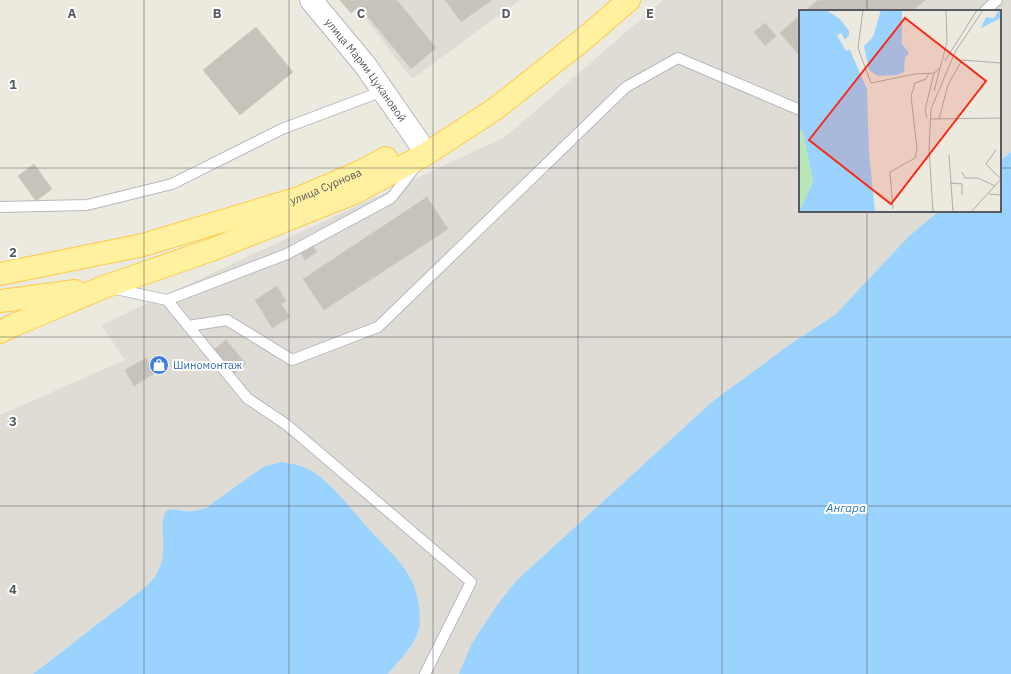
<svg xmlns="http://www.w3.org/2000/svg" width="1011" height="674" font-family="'IBM Plex Sans',sans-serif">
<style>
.industrial{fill:#dfdcd6}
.water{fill:#9bd3ff}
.building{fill:#c7c3bb;stroke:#d1cbbc}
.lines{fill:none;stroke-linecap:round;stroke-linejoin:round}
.service-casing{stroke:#b6b9bf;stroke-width:12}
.tertiary-casing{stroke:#b6b9bf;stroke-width:24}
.primary-casing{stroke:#fecc45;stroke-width:24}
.service{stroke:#fff;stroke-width:10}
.tertiary{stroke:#fff;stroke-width:22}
.primary{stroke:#fff1a0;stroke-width:22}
.grid{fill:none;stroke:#575b61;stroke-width:1;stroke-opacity:0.55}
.labels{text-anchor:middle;stroke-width:4;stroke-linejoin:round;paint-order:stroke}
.street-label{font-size:11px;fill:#575b61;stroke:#fff}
.shop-label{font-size:11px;fill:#366cbe;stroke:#fff;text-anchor:start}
.water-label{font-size:12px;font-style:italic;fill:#3278c3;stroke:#fff}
.inset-road{fill:none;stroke:#acaca8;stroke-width:1}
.view{fill:#f92b17;fill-opacity:0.15;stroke:#f92b17;stroke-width:2}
.inset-edge{fill:none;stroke:#575b61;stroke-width:2}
.grid-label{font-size:13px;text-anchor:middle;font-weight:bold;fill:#575b61;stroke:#fff;stroke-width:4;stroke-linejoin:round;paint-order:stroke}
</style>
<rect width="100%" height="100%" fill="#ece9de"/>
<path class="industrial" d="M351,0H520L412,79Z
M663,0H1011V152L1000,161V11H800V211H939L908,237L836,314L789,345L713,401L517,580L459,674H388L411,647L410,578L399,563L328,483L313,472L302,466L286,462L206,508L195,511H184L172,509L164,548L163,559L157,576L148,585L33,674H0V415L125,360L101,325L505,137Z"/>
<path class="water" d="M1011,152V674H459L472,643L498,604L517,580L713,401L789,345L836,314L908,237L939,211H1000V161Z
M281,462C292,463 305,466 315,473C336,488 351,509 368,528C382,544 401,560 411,579C417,592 420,606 420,620C419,643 401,658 388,674H33L148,585C163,569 164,557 163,535C162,527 162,519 166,511C173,507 178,511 186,511C193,512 199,510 206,508L263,467Z"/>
<path class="building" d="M340,0H367L351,13Z
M367,0H397L436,48L411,69L359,6Z
M445,0H492L461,22Z
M818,0H925L912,11H805Z
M800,15V56L780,33Z
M765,23L776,36L765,46L754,32Z
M256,27L293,72L240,115L203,70Z
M34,164L52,189L36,201L18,176Z
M427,197L448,229L324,310L303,279Z
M313,246L317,252L305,260L301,253Z
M277,286L286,301L281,304L290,317L272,328L255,300Z
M226,340L246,364L232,375L212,351Z
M146,358L155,373L134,386L125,370Z"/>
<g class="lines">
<g class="service-casing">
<path id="service" d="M985,11L997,0
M0,207L87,205L172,184L282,129L383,91
M111,288L167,300L247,398L287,425L471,582L425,674
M167,300L287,254L391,198L416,166
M188,326L227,320L292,360L378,327L626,87L678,58L800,110"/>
</g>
<g class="tertiary-casing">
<g id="tertiary">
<path id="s1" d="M311,0L365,65L418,141"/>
</g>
</g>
<g class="primary-casing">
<g id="primary">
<path id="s2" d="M0,274L143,245L299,198L362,171L386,158"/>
<path d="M0,301L75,291"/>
<path d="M0,332L14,325L104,287L211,250L356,192L426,154L495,109L585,38L629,0"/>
</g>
</g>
<use href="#service" class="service"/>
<use href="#tertiary" class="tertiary"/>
<use href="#primary" class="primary"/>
</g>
<path class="grid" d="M144,0V674M289,0V674M433,0V674M578,0V674M722,0V674M867,0V11M0,168H800M1000,168H1011M867,211V674M0,337H1011M0,506H1011"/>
<defs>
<g id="shop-disc" transform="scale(1)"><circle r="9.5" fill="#3f7fe0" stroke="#fff"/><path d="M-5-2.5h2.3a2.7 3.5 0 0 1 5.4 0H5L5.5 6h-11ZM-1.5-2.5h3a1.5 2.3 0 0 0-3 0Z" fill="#fff"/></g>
</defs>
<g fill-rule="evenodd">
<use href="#shop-disc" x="159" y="365"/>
</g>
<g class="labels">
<g class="street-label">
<text dy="4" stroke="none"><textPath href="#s1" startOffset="89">улица Марии Цукановой</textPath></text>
<text dy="4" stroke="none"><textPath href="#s2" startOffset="338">улица Сурнова</textPath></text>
</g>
<g class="shop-label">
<text x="173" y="369">Шиномонтаж</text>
</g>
<g class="water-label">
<text x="846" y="512">Ангара</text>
</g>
</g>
<g transform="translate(799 10)">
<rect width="202" height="202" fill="#ece9de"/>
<path d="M0,118L4,121L14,172L0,202Z" fill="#b7e7b7"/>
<path d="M0,0H27L41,9L50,21V26L46,29L68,79L70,143L76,202H0L14,172L4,122L0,118ZM82,0H103V34L110,43L106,48L105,62L98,65L79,66L70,60L65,36L74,27ZM200,0H202V8L182,18L187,7L195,8Z" fill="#9bd3ff"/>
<path d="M42,23L51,39L47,41L38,25Z" fill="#ece9de"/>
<path class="inset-road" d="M64,0L59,38L72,73L116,64L135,63L141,58M146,51L178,0M135,81L148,32L147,0M128,108L126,100L135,63M131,109L202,108M140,109L149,75L163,50L202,53M197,140L187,154L202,169M150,145L154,202M163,162L166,168H179L196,176M151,173L163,174V185M190,184L202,185M94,199L91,162L116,148L118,139L112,86L116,73L127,69L130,63M134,202L130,139L132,99L156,42L184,0M172,202L202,169"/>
<path class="view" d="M106,8L187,71L92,194L10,130Z"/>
<rect width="202" height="202" class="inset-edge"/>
</g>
<g class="grid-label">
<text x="72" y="18">A</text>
<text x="217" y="18">B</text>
<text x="361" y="18">C</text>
<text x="506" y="18">D</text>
<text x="650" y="18">E</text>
<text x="13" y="89">1</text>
<text x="13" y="257">2</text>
<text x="13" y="426">3</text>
<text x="13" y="594">4</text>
</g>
</svg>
